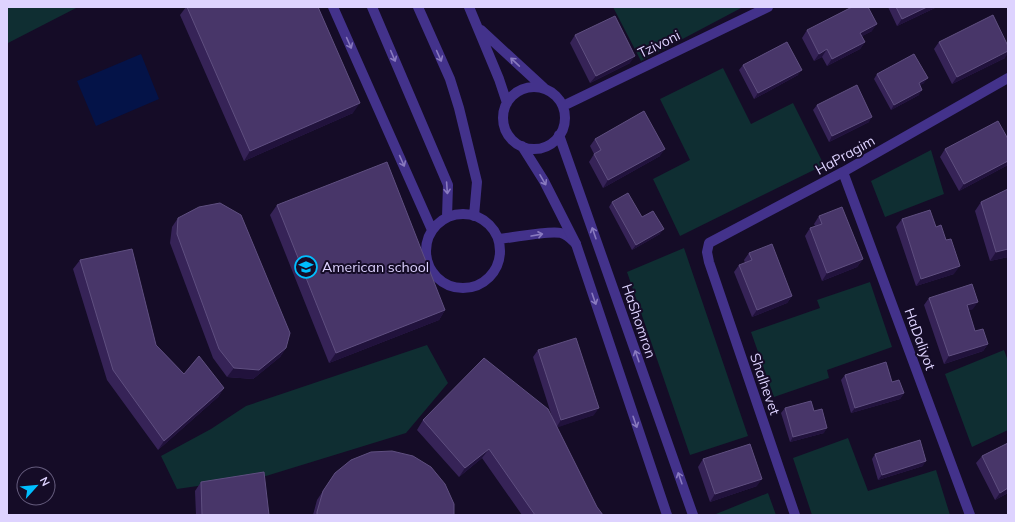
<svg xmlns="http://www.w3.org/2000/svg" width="1015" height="522" font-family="Mulish,sans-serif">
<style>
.green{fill:#0f2e32}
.water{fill:#041348}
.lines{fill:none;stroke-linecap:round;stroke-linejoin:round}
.service{stroke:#43328b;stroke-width:10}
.minor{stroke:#43328b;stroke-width:10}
.wall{fill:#362357}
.shaded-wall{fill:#21123c}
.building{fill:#483669;stroke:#5f4f80}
.oneway{stroke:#897abf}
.labels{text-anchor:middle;stroke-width:4;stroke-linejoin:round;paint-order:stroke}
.street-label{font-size:14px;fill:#ded3ff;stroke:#150c27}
.poi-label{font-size:14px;fill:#ded3ff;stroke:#150c27;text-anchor:start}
</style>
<rect width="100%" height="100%" fill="#150c27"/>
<path class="green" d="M7,7H78L8,43Z
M613,7H743L641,61Z
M723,68L751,124L793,103L824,165L680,236L653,179L690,160L660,99Z
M931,150L944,194L885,217L871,181Z
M684,248L748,436L690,455L627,272Z
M870,282L892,347L827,370L829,378L774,397L751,332L820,308L817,300Z
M427,345L448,383L406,433L266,476L177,489L161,456L211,429L246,406Z
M1004,350L1008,361V430L972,447L945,374Z
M848,438L868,491L936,470L950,515H812L793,458Z
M768,493L776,515H716V514Z"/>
<path class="water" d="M141,54L159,99L96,126L77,81Z"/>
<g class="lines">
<path class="service" d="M333,7L432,230
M372,7L448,185L447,217
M418,7L450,79L459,108L477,182L474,216
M426 251a37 37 0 1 1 74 0a37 37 0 1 1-74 0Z
M498,239C513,238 548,230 561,233C568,235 571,239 576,244"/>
<path class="minor" d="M469,7L499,79L507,103
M481,30L544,88
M503 118a31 31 0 1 1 62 0a31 31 0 1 1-62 0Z
M563,106L768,7
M559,135L693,515
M522,146L544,181L576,244L667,515
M843,172L970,515
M795,515L709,262L707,252L709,243L843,172L1008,78"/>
</g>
<path class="wall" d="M186,7H318L353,113L244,161L180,15Z
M888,7H937L897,26Z
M807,30L872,31L862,36L865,42L860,49L827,66L822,57L814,61L802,38Z
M575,35L630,63L590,83L570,43Z
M939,42L1005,58L952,84L934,49Z
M743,65L798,75L754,99L739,70Z
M877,74L924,83L920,85L919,95L891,110L874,79Z
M817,105L869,122L829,142L813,110Z
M595,139L660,156L603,188L589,162L594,154L590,146Z
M1008,139V165L959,191L940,157L945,149Z
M1008,189V257L990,261L975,211L981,202Z
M612,202L642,217L660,234L632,250L609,207Z
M277,205L445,310L439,320L329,363L270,215Z
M819,216L863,259L857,267L822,281L805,236L810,228L815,226L814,224Z
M178,218L286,348L280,357L253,379L227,377L213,358L170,243L172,227Z
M902,219L936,227L954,274L916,286L896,227Z
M749,253L792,296L787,303L752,317L734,272L739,265L745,263L744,260Z
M80,260L156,345L184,374L224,388L218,397L158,450L107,380L73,269Z
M929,298L973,309L968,310L975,331L988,344L983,351L944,364L924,305Z
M538,350L594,415L557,427L597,507L603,515H522L482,458L459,477L417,430L423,420H553L533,357Z
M845,375L892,382L904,393L900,399L851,413L841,380Z
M785,408L814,411L824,433L790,442L781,413Z
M1008,443V493L995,500L976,463L982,456Z
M875,454L923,466L878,480L872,459Z
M703,459L757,486L710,502L698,467Z
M335,473L454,515H313L317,500Z
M201,482L269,515H196L195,491Z"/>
<path class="shaded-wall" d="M927,7H937L897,26L902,19Z
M877,24L872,31L855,40L860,33Z
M865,42L860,49L827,66L832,59Z
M827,49L822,57L814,61L819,54Z
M1008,51V53L1005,58L952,84L957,77Z
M635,56L630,63L590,83L596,76Z
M802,70L798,75L754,99L758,93Z
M928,78L924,83L915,88L919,83Z
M922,90L919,95L891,110L894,105Z
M360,103L353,113L244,161L250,151Z
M872,117L869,122L829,142L832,136Z
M665,149L660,156L603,188L608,180Z
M1008,161V165L959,191L964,184Z
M664,229L660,234L632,250L636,245Z
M1008,249V257L990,261L996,252Z
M863,259L857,267L822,281L827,273Z
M960,266L954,274L916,286L921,279Z
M792,296L787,303L752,317L757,310Z
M978,302L973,309L962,313L967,305Z
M445,310L439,320L329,363L336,353Z
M988,344L983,351L944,364L949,356Z
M286,348L280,357L253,379L227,377L234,368Z
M224,388L218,397L158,450L164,441Z
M904,393L900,399L851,413L855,408Z
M599,408L594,415L556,428L561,420Z
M827,428L824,433L790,442L793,437Z
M489,449L482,458L459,477L465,468Z
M926,461L923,466L878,480L882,475Z
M762,479L757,486L710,502L715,494Z
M1008,488V493L995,500L1000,493Z"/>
<path class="building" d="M187,7H318L360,103L250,151Z
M852,7H868L877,24L860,33L865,42L832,59L827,49L819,54L807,30Z
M896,7H927L902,19Z
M993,15L1008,46V51L957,77L939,42Z
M615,16L635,56L596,76L575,35Z
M787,42L802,70L758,93L743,65Z
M914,54L928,78L919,83L922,90L894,105L877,74Z
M857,85L872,117L832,136L817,105Z
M644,111L665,149L608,180L594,154L601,150L595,139Z
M998,121L1008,139V161L964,184L945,149Z
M387,162L445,310L336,353L277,205Z
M1008,189V249L996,252L981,202Z
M628,193L642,217L653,211L664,229L636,245L612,202Z
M220,203L241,215L290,333L286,348L259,370L234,368L219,349L177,234L178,218L199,207Z
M842,207L863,259L827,273L810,228L822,224L819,216Z
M930,210L936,227L941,225L946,240L951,239L960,266L921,279L902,219Z
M772,244L792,296L757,310L739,265L752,260L749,253Z
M132,249L156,345L184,374L199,356L224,388L164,441L113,370L80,260Z
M972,284L978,302L967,305L975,331L983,329L988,344L949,356L929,298Z
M576,338L599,408L561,420L538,350Z
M484,358L548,409L597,507L603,515H535L489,449L465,468L423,420Z
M886,362L892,382L899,380L904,393L855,408L845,375Z
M811,401L814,411L822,409L827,428L793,437L785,408Z
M920,440L926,461L882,475L875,454Z
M1008,443V488L1000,493L982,456Z
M750,444L762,479L715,494L703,459Z
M392,451L413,456L431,467L445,484L454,504V515H317V512L323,491L335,473L351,460L371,452Z
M264,472L269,515H202L201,482Z"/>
<defs><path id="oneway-shaft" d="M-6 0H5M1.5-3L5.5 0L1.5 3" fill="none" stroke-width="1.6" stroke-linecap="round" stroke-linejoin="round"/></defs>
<g class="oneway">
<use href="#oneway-shaft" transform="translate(349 43) rotate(66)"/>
<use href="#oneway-shaft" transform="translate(393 56) rotate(67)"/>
<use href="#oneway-shaft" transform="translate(439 56) rotate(66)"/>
<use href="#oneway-shaft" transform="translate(515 62) rotate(-137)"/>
<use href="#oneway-shaft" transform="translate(402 161) rotate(66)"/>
<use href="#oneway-shaft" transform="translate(543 180) rotate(60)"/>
<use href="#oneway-shaft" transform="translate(447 188) rotate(86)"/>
<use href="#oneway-shaft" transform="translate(594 233) rotate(-109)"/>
<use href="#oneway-shaft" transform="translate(537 235) rotate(-10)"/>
<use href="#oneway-shaft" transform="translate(594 299) rotate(71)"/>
<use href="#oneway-shaft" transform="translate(637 356) rotate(-109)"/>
<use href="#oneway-shaft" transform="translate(635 422) rotate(71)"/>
<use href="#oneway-shaft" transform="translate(680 478) rotate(-109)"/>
</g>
<defs>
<g id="school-ring" transform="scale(1.15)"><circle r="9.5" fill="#150c27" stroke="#00befe" stroke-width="1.5"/><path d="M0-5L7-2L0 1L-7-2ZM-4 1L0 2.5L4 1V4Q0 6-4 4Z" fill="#00befe"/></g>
</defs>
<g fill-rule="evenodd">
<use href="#school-ring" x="306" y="267"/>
</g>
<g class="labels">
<g class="street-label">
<text transform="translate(659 44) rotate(-26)" y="5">Tzivoni</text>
<text transform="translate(845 155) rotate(-29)" y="5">HaPragim</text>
<text transform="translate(639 321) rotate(71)" y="5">HaShomron</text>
<text transform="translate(920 339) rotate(70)" y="5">HaDaliyot</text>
<text transform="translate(765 384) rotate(71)" y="5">Shalhevet</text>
</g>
<g class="poi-label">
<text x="322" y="272">American school</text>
</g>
</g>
<rect width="1015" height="522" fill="none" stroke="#ded3ff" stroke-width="16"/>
<g transform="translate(36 486) rotate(63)"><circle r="19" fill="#150c27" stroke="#655c7d"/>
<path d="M0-3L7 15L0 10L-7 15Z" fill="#00befe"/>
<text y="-6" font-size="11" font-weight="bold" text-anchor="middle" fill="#ded3ff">N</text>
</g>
</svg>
